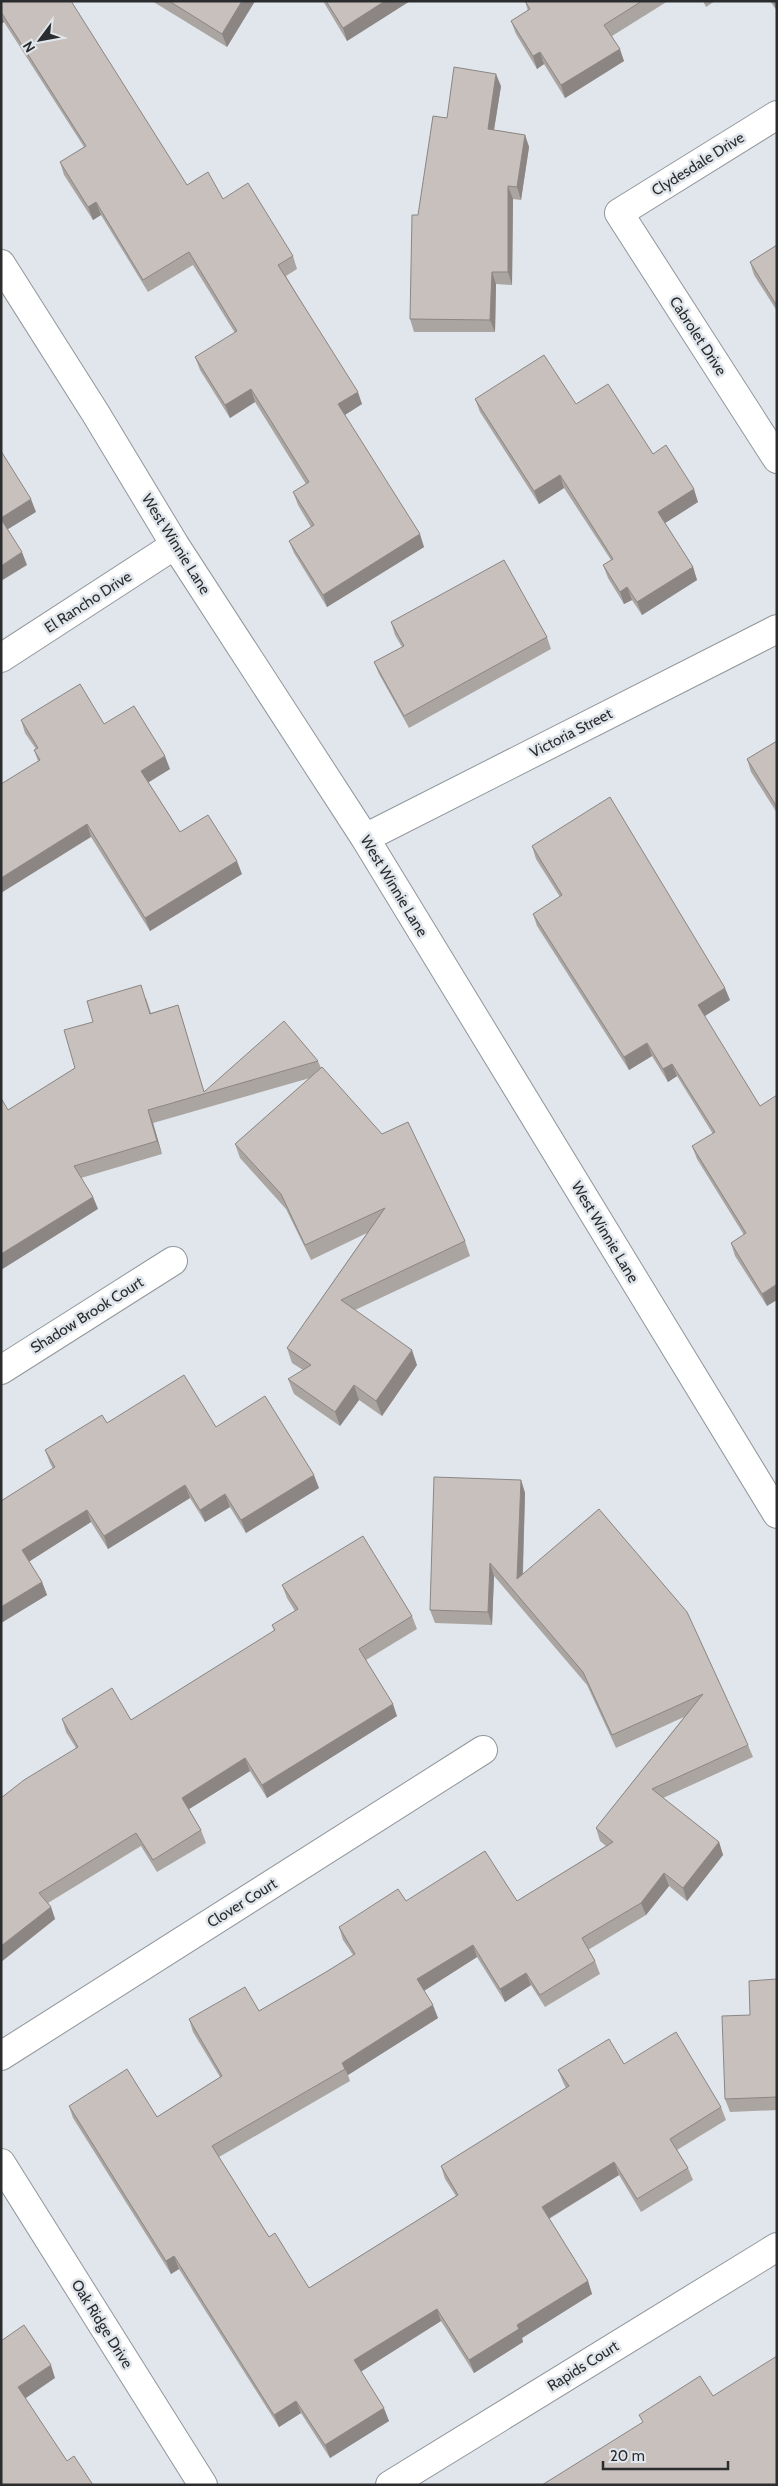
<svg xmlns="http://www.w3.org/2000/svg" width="778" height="2486" font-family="Cabin,sans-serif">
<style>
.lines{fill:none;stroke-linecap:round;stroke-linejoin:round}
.minor-casing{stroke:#91969b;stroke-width:30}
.minor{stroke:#fff;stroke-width:28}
.wall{fill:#aba5a2}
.shaded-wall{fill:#8b8684}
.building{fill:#c7c0bc;stroke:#8b8684}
.labels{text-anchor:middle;stroke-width:5;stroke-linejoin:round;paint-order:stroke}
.street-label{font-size:15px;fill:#2a2c2e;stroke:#e0e6eb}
</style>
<rect width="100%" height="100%" fill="#e0e6eb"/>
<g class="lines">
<g class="minor-casing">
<path id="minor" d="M777,115L619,213L777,459
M1,264L96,414L175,545L365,838L777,1514
M1,658L175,545
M365,838L777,629
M1,1370L173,1261
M1,2056L483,1750
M1,2163L203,2485
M390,2485L777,2247"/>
</g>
<use href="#minor" class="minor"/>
</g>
<path class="wall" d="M1,1L187,185L223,199L293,256L297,269L286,276L362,404L345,415L424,547L327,607L294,553L289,541L311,527L298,505L293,492L306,484L255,402L230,418L200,370L195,357L235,333L193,265L148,292L101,215L93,220L64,175L60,162L84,147L4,22L1,24Z
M152,1H255L227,47Z
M323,1H410L347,41Z
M525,1H668L612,36L624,61L565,98L544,64L537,69L516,34L511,21L528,11Z
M703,1H715L706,7Z
M770,1H777V11Z
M501,86L494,130L525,135L529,147L521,200L513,199L512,285L496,284L495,332H414L410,319L447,118Z
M777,245V311L754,275L750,262Z
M475,399L576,404L653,454L698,502L665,523L693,567L697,580L642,615L632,600L624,604L608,578L603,565L611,560L564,488L539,504L480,412Z
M391,622L547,637L551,649L409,728L379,674L374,662L402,647L395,635Z
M21,720L104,724L170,769L148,782L180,832L242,874L150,931L91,837L38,761L34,750L36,749L25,733Z
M777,741V813L751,772L747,759Z
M532,846L730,1000L705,1016L767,1306L735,1256L731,1243L744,1235L697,1159L692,1146L713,1134L677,1076L668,1082L652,1056L629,1070L537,926L533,914L560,897L536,859Z
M146,998L151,1013L178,1005L182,1018L204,1091L318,1061L321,1068L465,1241L470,1256L355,1310L417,1365L382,1416L359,1400L340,1426L294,1394L288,1379L303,1370L292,1363L287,1348L367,1233L311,1260L286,1209L240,1158L235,1144L310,1078L153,1123L162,1154L81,1178L93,1197L98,1209L8,1110L75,1068L93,1022Z
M107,1423L216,1427L319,1488L246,1533L230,1507L205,1522L190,1498L108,1549L91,1522L29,1561L42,1582L47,1595L1,1623V1501L53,1469L50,1463L45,1450Z
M521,1480L525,1493L523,1575L599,1509L748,1745L753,1757L663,1798L719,1842L723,1855L687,1901L669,1886L646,1915L588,1950L595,1961L600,1974L545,2007L531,1985L505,2002L477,1957L424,1991L438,2018L348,2075L350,2081L219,2157L269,2237L309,2288L456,2196L445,2179L441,2166L566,2088L563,2082L558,2070L624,2064L721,2107L726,2120L677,2150L688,2168L693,2180L641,2212L619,2175L549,2219L588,2281L592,2294L522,2338L523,2342L474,2373L441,2321L361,2371L389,2421L330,2458L301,2413L279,2427L179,2269L171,2274L73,2118L69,2106L157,2117L220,2077L193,2032L189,2019L259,2011L326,1972L353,1955L343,1940L339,1927L406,1901H517L606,1846L600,1841L596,1828L684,1717L616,1748L587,1685L494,1576L492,1625L435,1623L430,1610Z
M282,1585L412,1616L417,1629L366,1660L397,1716L267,1798L250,1771L189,1809L201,1830L206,1843L157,1872L141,1846L48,1903L51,1907L55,1919L1,1962L76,1748L66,1732L62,1719L131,1720L274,1631L272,1625L295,1611L287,1598Z
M777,1979V2110L730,2112L725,2099L750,2015Z"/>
<path class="shaded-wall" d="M242,1H255L227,47L222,34Z
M385,1H410L347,41L343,28Z
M773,1H777V11Z
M1,14L4,22L1,24Z
M620,49L624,61L565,98L561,85Z
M540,52L544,64L537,69L533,56Z
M496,74L501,86L492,142L488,129Z
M525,135L529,147L521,200L517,187Z
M508,186L513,199L512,285L508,272Z
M96,202L101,215L93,220L88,207Z
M492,272L496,284L495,332L490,320Z
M251,389L255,402L230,418L225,405Z
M358,392L362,404L343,416L338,404Z
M560,475L564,488L539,504L534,491Z
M694,489L698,502L662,525L658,512Z
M31,499L36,512L5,531L1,518Z
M420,534L424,547L327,607L323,595Z
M22,552L27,565L1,581V566Z
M693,567L697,580L642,615L637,602Z
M627,587L632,600L624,604L620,592Z
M165,756L170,769L146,784L141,771Z
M87,824L91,837L1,893V878Z
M237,861L242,874L150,931L145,918Z
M725,988L730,1000L703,1017L698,1005Z
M647,1043L652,1056L629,1070L624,1057Z
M672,1064L677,1076L668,1082L663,1069Z
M148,1110L153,1123L162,1154L157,1141Z
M93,1197L98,1209L1,1270V1254Z
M777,1284V1300L767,1306L762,1294Z
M412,1350L417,1365L382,1416L376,1401Z
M354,1385L359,1400L340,1426L335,1412Z
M314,1475L319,1488L246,1533L241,1520Z
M521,1480L525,1493L522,1592L517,1579Z
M185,1485L190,1498L108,1549L104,1536Z
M225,1494L230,1507L205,1522L200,1510Z
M87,1510L91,1522L27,1563L22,1550Z
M490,1563L494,1576L492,1625L488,1612Z
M42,1582L47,1595L1,1623V1607Z
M393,1704L397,1716L267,1798L262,1785Z
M245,1758L250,1771L186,1811L182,1798Z
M719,1842L723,1855L687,1901L683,1888Z
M664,1873L669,1886L646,1915L641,1903Z
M51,1907L55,1919L1,1962V1946Z
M473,1945L477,1957L422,1992L417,1979Z
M526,1973L531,1985L505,2002L500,1989Z
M433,2005L438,2018L348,2075L342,2063Z
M614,2162L619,2175L546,2220L542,2207Z
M174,2256L179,2269L171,2274L166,2261Z
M588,2281L592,2294L522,2338L523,2342L474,2373L469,2360L517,2325Z
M437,2309L441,2321L359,2373L354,2360Z
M51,2365L55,2378L23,2400L18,2387Z
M296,2401L301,2413L279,2427L274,2415Z
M384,2408L389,2421L330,2458L325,2445Z"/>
<path class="building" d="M1,1H71L187,185L208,172L223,199L248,183L293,256L278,265L358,392L338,404L420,534L323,595L289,541L314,525L293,492L309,482L251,389L225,405L195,357L237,331L189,252L143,280L96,202L88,207L60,162L86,146L1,12Z
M169,1H242L222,34Z
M326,1H385L343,28Z
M525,1H642L604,25L620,49L561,85L540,52L533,56L511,21L530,9Z
M454,67L496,74L488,129L525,135L517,187L508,186V272H492L490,320L410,319L412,215H418L433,116L447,118Z
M777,245V306L750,262Z
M544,355L576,404L608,384L653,454L666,445L694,489L658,512L693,567L637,602L627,587L620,592L603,565L613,559L560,475L534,491L475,399Z
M1,451L31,499L1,518Z
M1,519L22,552L1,566Z
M504,560L547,637L404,716L374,662L404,646L391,622Z
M80,684L104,724L134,706L165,756L141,771L180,832L208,815L237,861L145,918L87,824L1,878V784L40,760L34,750L38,748L21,720Z
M777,741V807L747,759Z
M610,797L725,988L698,1005L760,1106L777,1095V1284L762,1294L731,1243L746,1233L692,1146L715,1132L672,1064L663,1069L647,1043L624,1057L533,914L562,895L532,846Z
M141,985L150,1014L178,1005L204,1092L284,1021L318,1061L148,1110L157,1141L74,1166L93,1197L1,1254V1098L8,1110L75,1068L64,1030L93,1022L87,1001Z
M322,1067L382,1134L408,1122L465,1241L341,1300L412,1350L376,1401L354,1385L335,1412L288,1379L311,1365L287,1348L385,1208L305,1245L281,1194L235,1144Z
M184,1375L216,1427L265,1396L314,1475L241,1520L225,1494L200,1510L185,1485L104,1536L87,1510L22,1550L42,1582L1,1607V1501L55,1467L45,1450L102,1415L107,1423Z
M434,1477L521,1480L517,1579L599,1509L687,1612L748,1745L652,1789L719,1842L683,1888L664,1873L641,1903L582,1938L595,1961L540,1995L526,1973L500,1989L473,1945L417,1979L433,2005L342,2063L345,2069L212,2146L269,2237L275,2233L309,2288L458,2195L441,2166L569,2086L558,2070L609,2039L624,2064L676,2032L721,2107L670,2139L688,2168L637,2199L614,2162L542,2207L588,2281L517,2325L519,2329L469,2360L437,2309L354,2360L384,2408L325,2445L296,2401L274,2415L174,2256L166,2261L69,2106L127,2069L157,2117L222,2076L189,2019L245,1987L259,2011L326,1972L355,1954L339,1927L398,1889L406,1901L485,1851L517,1901L613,1842L596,1828L703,1694L612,1735L583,1672L490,1563L488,1612L430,1610Z
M363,1536L412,1616L359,1649L393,1704L262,1785L245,1758L182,1798L201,1830L153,1860L136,1833L39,1893L51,1907L1,1946V1798L24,1780L78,1747L62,1719L112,1688L131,1720L275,1630L272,1625L298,1609L282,1585Z
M777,1979V2097L725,2099L722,2016L750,2015L749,1981Z
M24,2325L51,2365L18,2387L67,2461L74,2456L93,2485H1V2341Z
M777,2356V2485H542L643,2422L639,2415L700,2376L713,2396Z"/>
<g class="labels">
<g class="street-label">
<text transform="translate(698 164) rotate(-32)" y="5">Clydesdale Drive</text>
<text transform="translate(698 336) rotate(57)" y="5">Cabrolet Drive</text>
<text transform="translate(176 544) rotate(58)" y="5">West Winnie Lane</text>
<text transform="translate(88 602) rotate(-33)" y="5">El Rancho Drive</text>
<text transform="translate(571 733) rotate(-27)" y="5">Victoria Street</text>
<text transform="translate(394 886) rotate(59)" y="5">West Winnie Lane</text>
<text transform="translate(605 1232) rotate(59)" y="5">West Winnie Lane</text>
<text transform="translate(87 1315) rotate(-32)" y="5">Shadow Brook Court</text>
<text transform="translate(242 1903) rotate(-32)" y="5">Clover Court</text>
<text transform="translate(102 2324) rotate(58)" y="5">Oak Ridge Drive</text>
<text transform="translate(583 2366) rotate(-32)" y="5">Rapids Court</text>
</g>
</g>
<rect width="778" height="2486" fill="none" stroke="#2a2c2e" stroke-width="5"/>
<g transform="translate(40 40) rotate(238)" stroke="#e0e6eb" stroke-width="4" paint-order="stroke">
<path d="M0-4L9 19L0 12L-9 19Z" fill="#2a2c2e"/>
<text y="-8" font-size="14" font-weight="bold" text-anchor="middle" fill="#2a2c2e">N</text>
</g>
<path d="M603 2461v8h125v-8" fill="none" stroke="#2a2c2e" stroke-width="2.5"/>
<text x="610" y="2461" font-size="15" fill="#2a2c2e" stroke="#e0e6eb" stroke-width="4" paint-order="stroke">20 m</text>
</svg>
